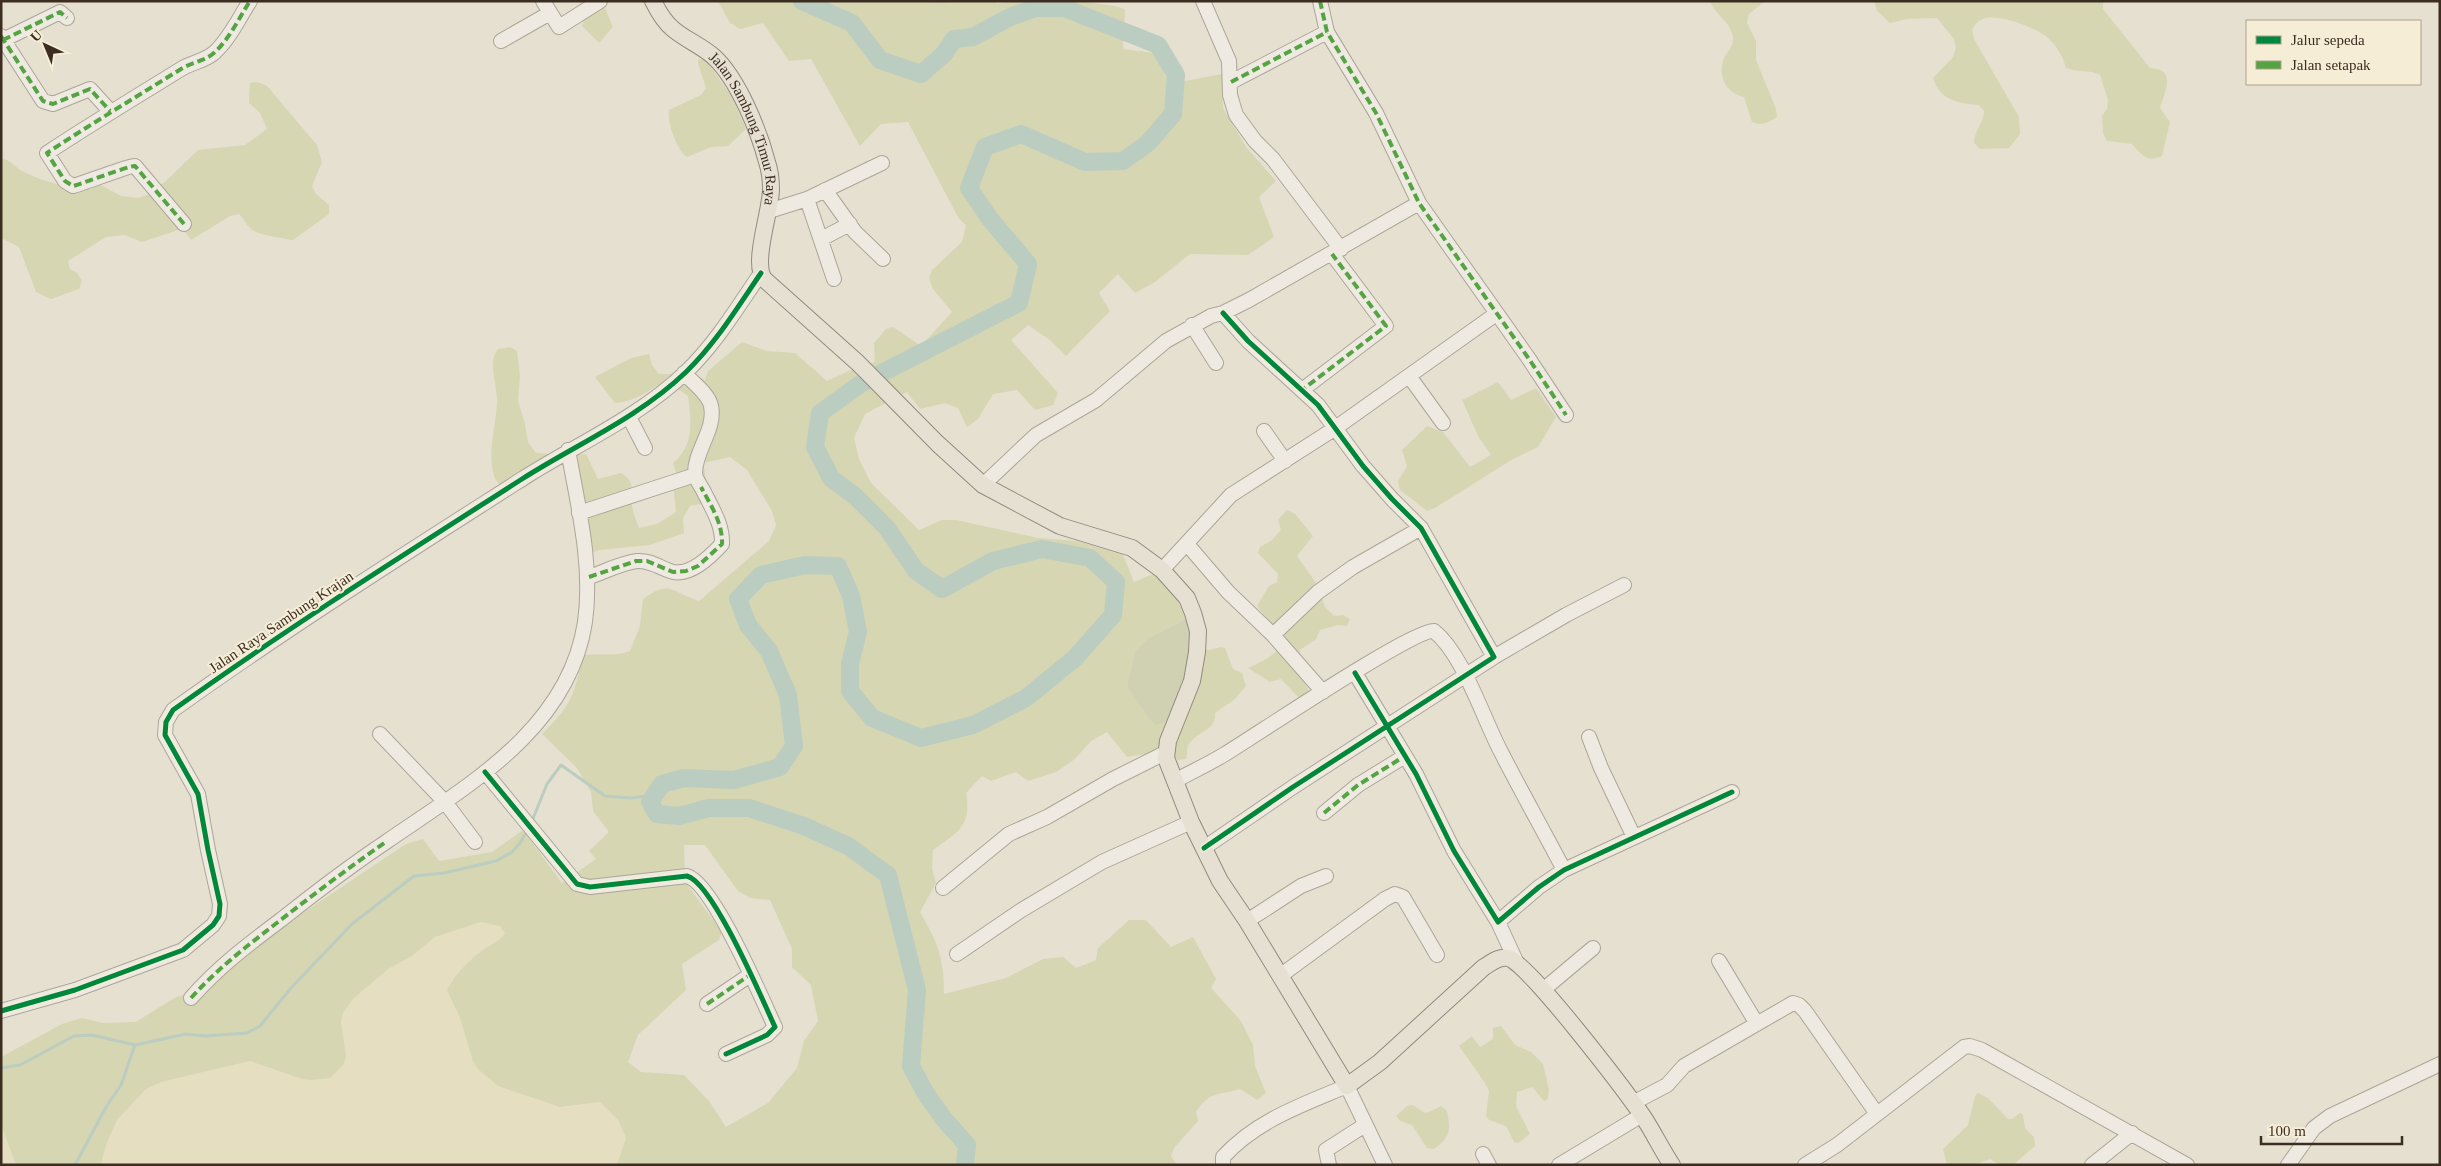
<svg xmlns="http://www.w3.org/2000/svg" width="2441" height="1166" font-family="Georgia,serif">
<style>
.farmland{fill:#e5dec1}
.green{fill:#d6d6b2;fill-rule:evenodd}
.cemetery{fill:#d0d0b2}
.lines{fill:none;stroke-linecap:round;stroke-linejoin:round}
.stream{stroke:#bbccc1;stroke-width:3}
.river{stroke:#bbccc1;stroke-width:18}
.minor-casing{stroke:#aca599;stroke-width:16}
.major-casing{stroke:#918a7f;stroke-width:18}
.minor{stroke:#eeeae1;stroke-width:14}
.major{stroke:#e6e0d3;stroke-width:16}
.quiet{stroke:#54a441;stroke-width:4;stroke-dasharray:8 4;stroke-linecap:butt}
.cycleway-casing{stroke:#f6edd7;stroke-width:8}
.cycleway{stroke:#00873e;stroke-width:5}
.labels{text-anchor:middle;stroke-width:4;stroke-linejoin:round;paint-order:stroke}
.street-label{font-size:15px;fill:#3c2d20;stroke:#f6edd7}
</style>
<rect width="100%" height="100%" fill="#e6e0d0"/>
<path class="farmland" d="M481,922L501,926L505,933L500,940L486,948L472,960L451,982L447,990L460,1018L473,1061L498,1086L552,1105L569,1107L600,1102L618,1120L626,1139L617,1165H101L106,1145L117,1120L146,1089L161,1082L250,1061L273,1070L344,1064L346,1056L341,1022L343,1013L353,999L388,969L412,956L435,937Z
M1,1125L7,1142L16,1165H1Z"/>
<path class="green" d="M602,1L613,27L599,43L582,26L584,20Z
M718,1H996L997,4L1008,1C1037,1 1102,0 1125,9L1123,49L1154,53L1166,77L1185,81L1222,74L1223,108L1246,147L1276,181L1259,197L1274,237L1248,255L1190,254L1155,282L1135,293L1118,274L1099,293L1110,311L1066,356L1050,340L1028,325L1011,340L1058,393L1053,405L1035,410L1017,390L993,394L978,419L967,427L958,408L945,403L920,409L907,392L865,414L854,438L859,459L871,483L919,530L942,520H956L1038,538L1077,541L1123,555L1134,582L1153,574C1170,584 1179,601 1186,619L1148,638L1135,652L1127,686L1149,719L1193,647L1209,650L1221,647L1225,648L1233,669L1242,673L1246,686L1234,700L1215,713C1216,733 1195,731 1188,746C1187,750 1187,755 1186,759L1178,760L1161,748L1146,754L1127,757L1107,732L1091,741L1075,759L1056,772L1028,781L1016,772L991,781L982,776L966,793C972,827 957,832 933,850L932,868L936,883L920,912C938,943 944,958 944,994L1006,978L1043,959L1063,957L1076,968L1096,960L1098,948L1129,920H1146L1171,947L1193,937L1216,979L1211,988L1241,1021L1253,1045L1255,1066L1266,1093L1257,1100L1240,1089C1221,1095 1209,1091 1196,1112L1198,1121L1174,1148L1171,1156L1177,1165H617L626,1138L618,1120L600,1102L560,1107L498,1086L478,1069L473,1061L460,1018L447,990C455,974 471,958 486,948C494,943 500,941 505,933L500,926L481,922L435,937L412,956L388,969L353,999L343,1013L341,1022L346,1056L344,1064L330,1078L312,1080L302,1079L250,1061L161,1082L146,1089L117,1120L106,1145L101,1165H16L1,1125V1057L62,1024L82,1018L103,1023L136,1022L174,998L218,982L224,973L300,915L406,844L423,839L439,861L492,852L523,830L562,883L596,859L589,851L609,832L593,811L591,792L577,768L542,734C572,705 574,695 583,655C600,653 614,657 630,651L640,626L643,599C671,579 671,592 699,601L769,541L776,525L772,511L747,470L730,457L703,463L708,488L717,498L701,504L690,506L683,518L684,533L650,545L599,550L590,554L582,485L575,455L586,454L598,479L621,473C636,482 631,490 632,505C633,512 636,521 639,528L657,524L676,512L673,482L677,475L673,463C695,445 691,421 688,396L667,381C649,389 636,402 615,403L595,377L631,358L649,354L652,365L659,374L696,375L705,380L708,371L742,342L767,351L795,353L827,381L851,370L875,362L874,343L886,329L893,327L921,346L952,312L933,289L929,278L932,270L962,242L966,225L959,219L908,122L881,124L860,146L811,59L789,61L763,23L740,29L730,23ZM684,845H705L738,891L750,898L770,900L792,949V967L811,985L818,1021L804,1041L797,1068L768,1103L726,1127L709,1101L684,1075L641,1072L628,1062L638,1035L686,990L682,964L719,940L722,932L685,882Z
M1710,1H1765L1749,14L1747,23L1756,41V60L1776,109L1777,117C1768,123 1762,126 1752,122L1744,97C1726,93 1717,77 1724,58C1727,51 1734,47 1733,37C1731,22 1715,15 1710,1Z
M1874,1H2103V9L2150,68C2177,69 2165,91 2160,108L2170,122L2162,156C2147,163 2142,155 2132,144L2107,141L2103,133L2102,116L2107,109L2108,100L2100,75C2089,69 2078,73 2066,68C2063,57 2057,46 2048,38C2036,28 2002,15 1986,18C1979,19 1975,24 1972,30L1974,39L2019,117L2020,134L2009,148L1980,149L1974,143C1974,131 1984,123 1984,111L1978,105C1957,103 1940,100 1933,78L1953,57L1956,48L1954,39L1937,18L1907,19L1890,23L1877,11Z
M698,59L706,60L732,97L746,129L728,146L711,147L687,157C677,150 667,123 669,110L701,95L706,88L698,63Z
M257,82L267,86L273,93L317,145L322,162L312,186L316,194L329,205V214L293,240C283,238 258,235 251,229C246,225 244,218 239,214L230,216L191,240L186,233L178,230L142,242L125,235L115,236L106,237L68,261L70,269L77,273L82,281L79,289L51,299L36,292L19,247L1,238V158C11,160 15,168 24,172C46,183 67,187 92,189L97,183L121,196L138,198L147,195L167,180L198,150L245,145L267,129L260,113L249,103L250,83Z
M510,347L517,351L520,377L518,401L525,424L528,442L536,453L551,454L555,466L525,488L508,494C504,489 496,482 494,476C487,451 496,427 497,402C498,386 487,363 498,349Z
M1498,382L1511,400L1536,388L1556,417L1538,447L1513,459L1435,508L1427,511L1400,490L1398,481L1407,466L1402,450L1427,426L1443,432L1470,467L1491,455L1478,436L1462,400Z
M1287,510L1295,514L1313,536L1297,556L1316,583L1325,607L1334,616L1343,615L1350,619L1347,626L1338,625L1320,630L1316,639L1300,650L1297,670L1308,689L1309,695L1300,699L1281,679L1270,682L1248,668C1263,661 1277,656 1283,640L1257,606L1269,586L1277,582L1278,574L1258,553L1260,547L1271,541L1281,530L1278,520Z
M1501,1026L1515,1045L1531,1052L1543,1064L1549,1090L1548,1099L1544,1101L1532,1087L1517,1092L1516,1106L1530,1134L1518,1143L1514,1142L1506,1126L1489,1120L1486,1116L1489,1091L1485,1083L1459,1046L1472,1036L1480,1047L1493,1039V1028Z
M1978,1093L1988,1098L2008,1119H2012L2020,1113L2023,1115L2025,1128L2034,1137L2035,1146L2013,1165H2000L1990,1159L1974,1165H1947L1943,1149L1968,1125L1975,1096Z
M1413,1105C1429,1116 1424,1114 1441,1106L1447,1111C1451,1130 1450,1138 1434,1149L1427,1148L1412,1125L1400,1121L1396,1116L1407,1106Z"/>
<path class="cemetery" d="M1186,619C1200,656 1184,686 1169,720L1157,725L1149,719L1127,686L1135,652L1148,638Z"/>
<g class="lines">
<path class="stream" d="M931,1H948
M532,821L547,784L561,765L605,796L630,798L655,795
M1,1068L20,1065L74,1036L92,1035L135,1045
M75,1165L106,1107L121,1085L135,1045L186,1034L205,1036L247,1033L260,1026L291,988L352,924L414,876L444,873L496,861L511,853L520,843L528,829"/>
<path class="river" d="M802,1L852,23L880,60L921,74L944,54L954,39L973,37L1010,17L1035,8H1064L1158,45L1176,75L1173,114L1148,143L1123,161L1085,162L1021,134L985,147L969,188L990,219L1028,264L1019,303L862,383L820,413L815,447L831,478L856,497L887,528L916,571L942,589L993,561L1042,549L1090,558L1116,582L1113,615L1075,658L1026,698L973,725L921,738L872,718L850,691V664L858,632L851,596L838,566L805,565L761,575L738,599L748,625L769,651L788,695L794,746L780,767L734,780L684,778L662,784L650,802L657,814L679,816L709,808H749L804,826L848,846L888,875L917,990L911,1066L926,1094L944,1119L967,1145L965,1165"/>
<g class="minor-casing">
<path id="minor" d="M543,1L559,27L600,1
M1203,1L1229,61L1230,95L1236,115L1255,141L1273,159L1341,249
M1320,1L1327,32L1376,113L1419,203L1529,359L1566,415
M1,36L43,101L53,104L90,89L110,111
M3,40L60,12L67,18
M501,41L550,13
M1231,82L1327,32
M825,190L855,232L883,259
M807,199L882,163
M769,211L807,199L834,279
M184,224L135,166C131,165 84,183 73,186L65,181L47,153C91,124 136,97 181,69C192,62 206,61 215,52C230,38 239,18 250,1
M821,239L850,224
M1192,325L1216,363
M1409,376L1443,423
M1302,390L1386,326L1332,254
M629,417L645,448
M1264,431L1285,461
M983,485L1036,435L1096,400L1166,341L1211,316L1223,313L1249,300L1419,203
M579,513L695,475
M1187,544L1228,592L1273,635L1318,592L1353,567L1421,528
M1162,570L1231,495L1334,429L1496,314
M589,577C604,572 621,563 637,561C649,560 659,567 670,571C689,578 710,557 722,544C723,524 711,507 703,490C700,485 695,478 695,473C695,450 716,429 711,406C709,394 692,382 684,373
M1273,635L1323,692
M1494,657L1566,615L1624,585
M1355,673L1416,774L1454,851L1498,922L1539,887L1564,870L1732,792
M380,734L445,802L475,842
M1589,737L1601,768L1634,837
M485,772L577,884L590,887L687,876C713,883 762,999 775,1027L767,1035L726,1054
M1175,781C1191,772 1209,764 1225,754C1255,736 1413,629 1434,631C1463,654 1483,718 1501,752C1521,791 1543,830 1564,870
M1324,813L1358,785L1405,756
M1204,848L1293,787L1494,657L1421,528L1392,499L1363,466L1318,405L1248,341L1223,313
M943,888L1009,834L1047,817L1113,779L1165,753
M1247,921L1301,886L1326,876
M1498,922L1516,961
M957,954L1020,911L1102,862L1191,822
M1719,961L1757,1024
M1280,976L1385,899L1395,894L1403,897L1437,955
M1543,990L1593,948
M191,998C218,967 250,943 282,919C316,892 350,866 386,842C467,786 569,729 585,622C593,565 578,506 568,450
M707,1004L750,975
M1,1011L75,990L183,950L213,925L219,916L220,904L208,850L198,794L165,735L166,722L173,710C286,629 405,554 522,479C577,444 638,418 686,372C716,343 737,308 761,273
M1633,1103L1667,1085L1684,1066L1793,1003L1799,1005L1805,1011L1877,1114
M1483,1154L1489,1165
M1223,1165V1157C1257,1120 1302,1105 1347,1086L1385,1165
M1329,1165L1326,1150L1365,1125
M1559,1165L1642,1115
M1805,1165L1837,1145L1964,1047L1970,1046L1982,1050L2187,1165
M2092,1165L2132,1133
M2288,1165L2314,1128L2330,1116L2440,1064"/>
</g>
<g class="major-casing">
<g id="major">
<path id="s1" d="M653,1C658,11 664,22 673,29C686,40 702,46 714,57C738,79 759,131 767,162C770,171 771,180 771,189C771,211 752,262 764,279L858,363L937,443L983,485L1060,526L1132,548L1162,570L1187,598L1193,613L1198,631L1197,652L1192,681L1168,741L1166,758L1191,822L1220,881L1247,921L1347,1086L1380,1062L1484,967C1491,963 1499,956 1508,958C1527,961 1626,1092 1642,1115C1653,1131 1661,1149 1672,1165"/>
</g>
</g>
<use href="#minor" class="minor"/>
<use href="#major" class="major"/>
<path class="quiet" d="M1320,1L1327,32L1376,113L1419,203L1529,359L1566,415
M1,36L43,101L53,104L90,89L110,111
M3,40L60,12L67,18
M1231,82L1327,32
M184,224L135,166C131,165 84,183 73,186L65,181L47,153C91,124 136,97 181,69C192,62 206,61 215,52C230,38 239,18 250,1
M1299,388L1302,390L1386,326L1332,254
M589,577L636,561H647L673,572L686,571L698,566L722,544C723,523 710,504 701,487
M1324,813L1358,785L1405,756
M191,998C217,969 247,946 278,922C314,894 350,867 387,841
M707,1004L750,975"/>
<g class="cycleway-casing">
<path id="cycleway" d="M1355,673L1416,774L1454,851L1498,922L1539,887L1564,870L1732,792
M485,772L577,884L590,887L687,876C713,883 762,999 775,1027L767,1035L726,1054
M1204,848L1293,787L1494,657L1421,528L1392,499L1363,466L1318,405L1248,341L1223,313
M1,1011L75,990L183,950L213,925L219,916L220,904L208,850L198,794L165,735L166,722L173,710C286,629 405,554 522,479C577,444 638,418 686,372C716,343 737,308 761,273"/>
</g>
<use href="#cycleway" class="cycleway"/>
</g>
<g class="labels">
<g class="street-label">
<text dy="5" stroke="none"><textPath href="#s1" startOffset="164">Jalan Sambung Timur Raya</textPath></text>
<text transform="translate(281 622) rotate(-34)" y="5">Jalan Raya Sambung Krajan</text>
</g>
</g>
<rect width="2441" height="1166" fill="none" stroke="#3c2d20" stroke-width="5"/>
<rect x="2246" y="20" width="175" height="65" fill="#f6edd7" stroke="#aca08e"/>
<rect x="2256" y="36" width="25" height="8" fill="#00873e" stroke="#aca08e"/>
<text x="2291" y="45" font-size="15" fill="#3c2d20">Jalur sepeda</text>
<rect x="2256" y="61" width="25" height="8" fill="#54a441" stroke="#aca08e"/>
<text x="2291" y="70" font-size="15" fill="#3c2d20">Jalan setapak</text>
<g transform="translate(45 45) rotate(316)" stroke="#f6edd7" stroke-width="4" paint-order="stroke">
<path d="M0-4L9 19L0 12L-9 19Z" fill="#3c2d20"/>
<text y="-8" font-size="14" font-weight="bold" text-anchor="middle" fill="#3c2d20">U</text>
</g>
<path d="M2261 1136v8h141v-8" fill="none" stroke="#3c2d20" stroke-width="2.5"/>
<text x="2268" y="1136" font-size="15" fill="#3c2d20" stroke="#f6edd7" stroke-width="4" paint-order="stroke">100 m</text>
</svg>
